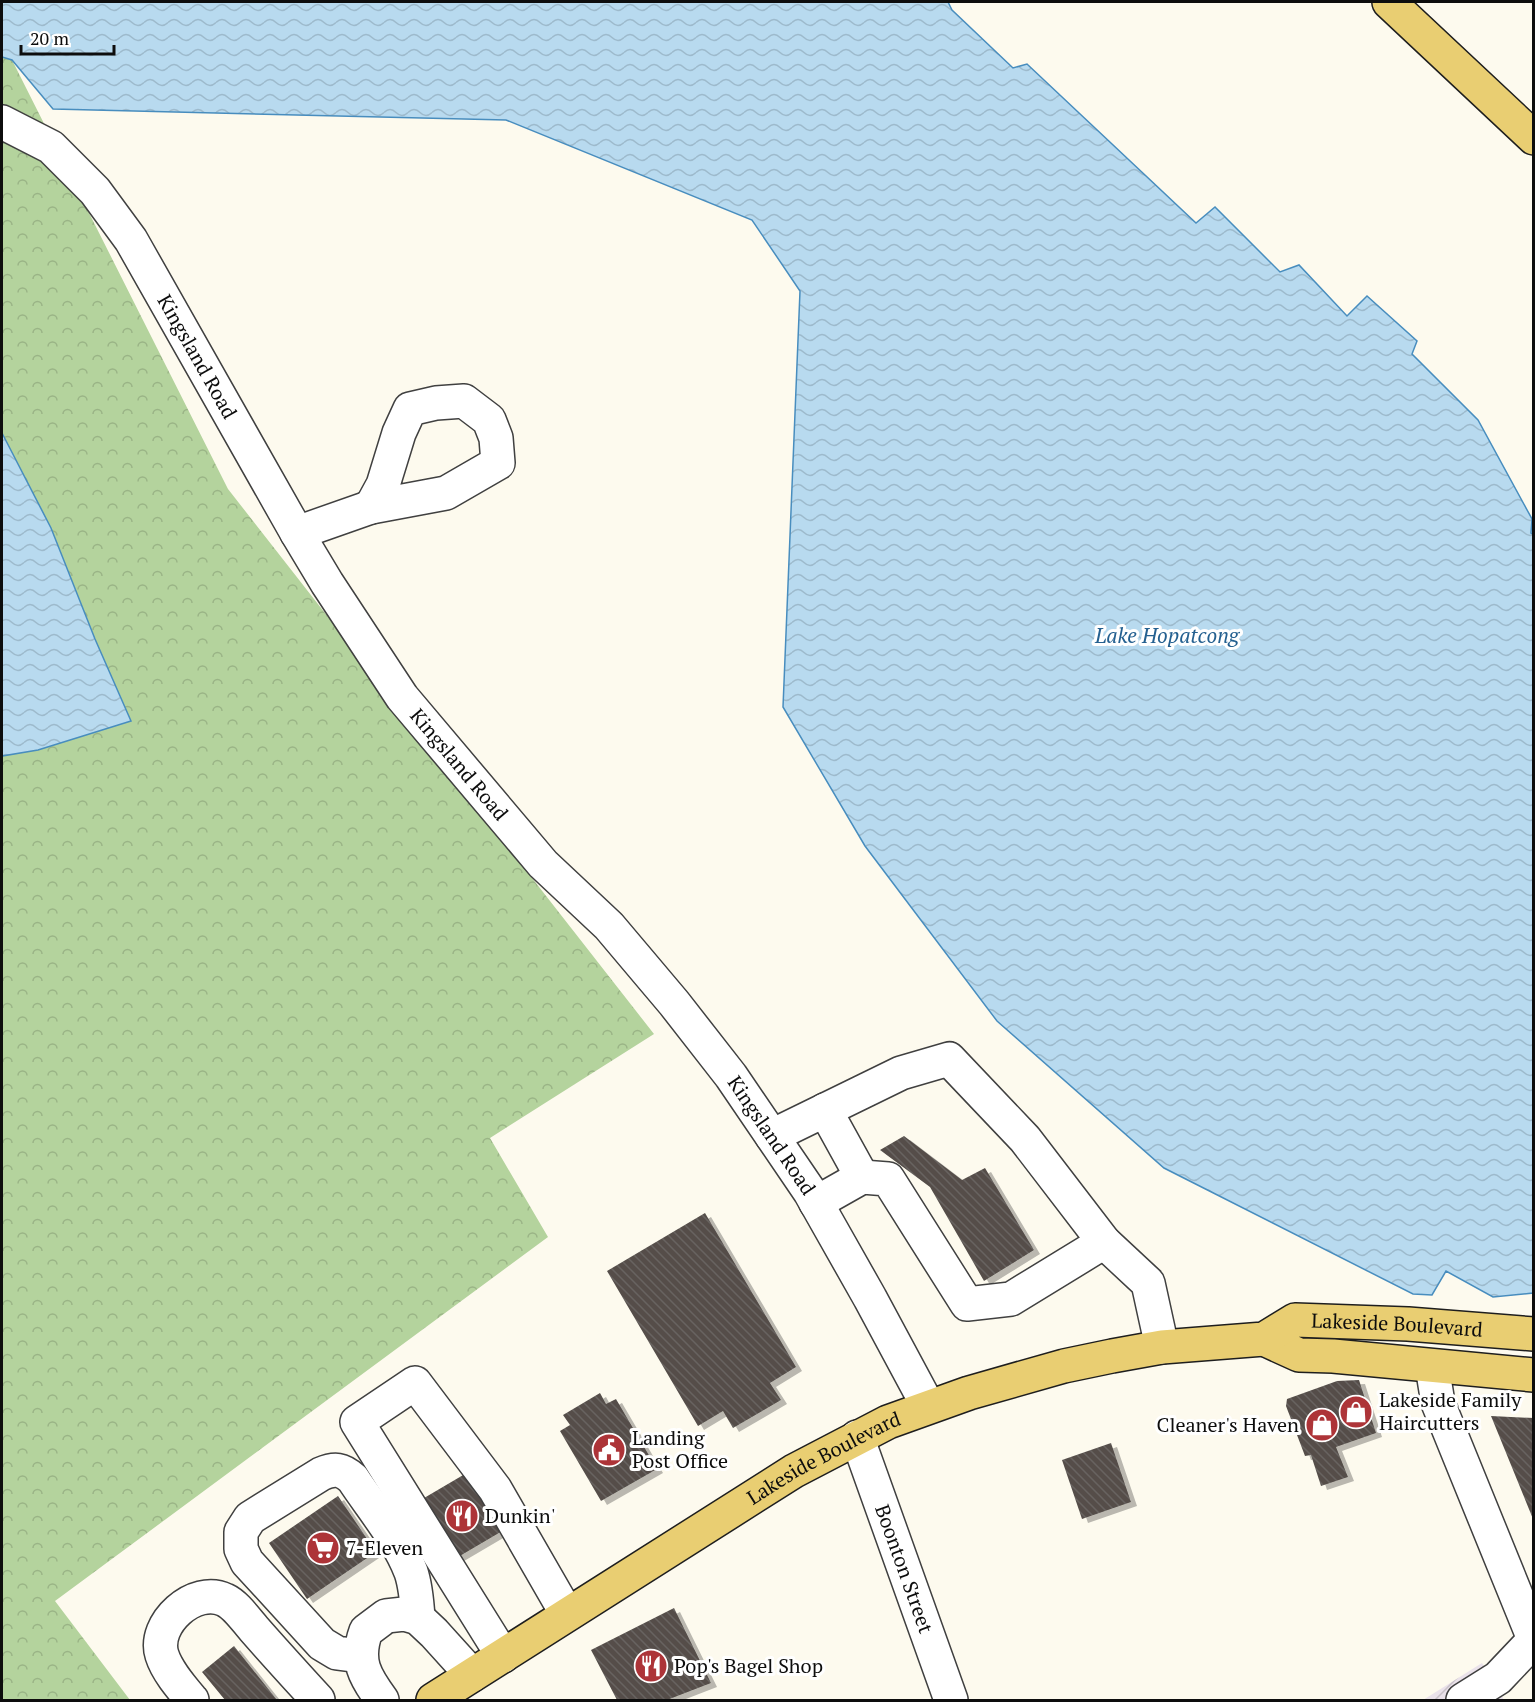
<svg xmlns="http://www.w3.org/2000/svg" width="1535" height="1702" font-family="'PT Serif',serif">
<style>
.industrial{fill:url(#industrial-furrows)}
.forest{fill:url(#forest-crowns)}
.water{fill:url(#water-waves);stroke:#488dbe;stroke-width:1.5}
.building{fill:url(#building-back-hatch);filter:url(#shadow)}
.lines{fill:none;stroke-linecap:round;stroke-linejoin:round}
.minor-casing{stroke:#404040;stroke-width:36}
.major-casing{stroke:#1e1e1e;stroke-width:36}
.minor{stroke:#fff;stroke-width:33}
.major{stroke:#e9ce72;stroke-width:33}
.labels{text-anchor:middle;stroke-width:6;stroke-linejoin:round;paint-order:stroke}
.street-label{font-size:20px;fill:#0d0d0d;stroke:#fff}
.poi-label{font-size:20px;fill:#0d0d0d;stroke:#fff;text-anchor:start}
.water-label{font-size:21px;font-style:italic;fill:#246090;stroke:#fff}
</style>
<defs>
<pattern id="industrial-furrows" width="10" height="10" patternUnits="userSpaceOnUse" patternTransform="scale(1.5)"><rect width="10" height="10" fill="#eae2ea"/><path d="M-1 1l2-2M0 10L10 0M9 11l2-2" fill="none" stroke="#c8c1c8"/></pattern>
<pattern id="forest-crowns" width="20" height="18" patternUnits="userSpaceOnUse" patternTransform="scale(1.5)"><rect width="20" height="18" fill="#b4d39d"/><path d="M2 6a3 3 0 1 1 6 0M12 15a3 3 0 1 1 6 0" fill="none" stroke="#9ab486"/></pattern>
<pattern id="water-waves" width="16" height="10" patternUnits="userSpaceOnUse" patternTransform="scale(1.5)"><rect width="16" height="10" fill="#b8daef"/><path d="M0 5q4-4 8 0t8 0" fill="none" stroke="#9dbacc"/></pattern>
<pattern id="building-back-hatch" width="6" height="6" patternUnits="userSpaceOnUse" patternTransform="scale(1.5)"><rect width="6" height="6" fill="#544e4a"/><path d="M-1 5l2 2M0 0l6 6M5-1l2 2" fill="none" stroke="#686360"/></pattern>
<filter id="shadow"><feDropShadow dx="6" dy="4" stdDeviation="0" flood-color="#0004"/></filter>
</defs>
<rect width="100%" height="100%" fill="#fdfaee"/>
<path class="industrial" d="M1482,1663L1504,1700H1423Z"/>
<path class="forest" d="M2,57L12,60L228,489L654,1034L490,1138L548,1237L55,1601L130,1700H2Z"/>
<path class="water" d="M2,2H948L952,10L1013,68L1027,64L1196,223L1215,207L1280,272L1299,265L1347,316L1367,296L1417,341L1412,354L1478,420L1532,519L1531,533L1534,535L1533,1293L1493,1297L1446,1271L1432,1295L1413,1294L1164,1168L997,1021L865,846L783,707L800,291L752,220L506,120L53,109L12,60L2,57Z
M2,433L51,528L95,639L131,721L38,750L2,756Z"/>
<path class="building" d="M904,1136L962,1180L985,1168L1034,1250L984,1281L930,1187L880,1150Z
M705,1213L796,1367L770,1383L781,1400L733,1428L723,1411L698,1426L607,1271Z
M1359,1380L1376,1433L1336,1447L1348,1477L1321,1486L1311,1455L1305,1456L1286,1406L1287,1399L1337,1381Z
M600,1393L606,1404L616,1399L657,1469L601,1501L560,1431L570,1425L563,1415Z
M1491,1416L1534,1418V1519H1533Z
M1111,1443L1131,1502L1082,1519L1062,1460Z
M470,1471L504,1530L453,1560L419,1501Z
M338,1496L376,1552L307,1599L269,1543Z
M674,1608L711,1683L667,1700H617L591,1650Z
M234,1646L277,1700H225L202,1672Z"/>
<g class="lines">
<g class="minor-casing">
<g id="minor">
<path id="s1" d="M2,122L51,147L95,191L131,240L297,533L327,583L402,697L543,864L609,926L674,1003L731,1076L810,1192L870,1298L928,1406"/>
<path d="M464,401L489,420L496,438L498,463L446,493L371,507L383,485L399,433L410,409L436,403Z"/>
<path d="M297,533L371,507"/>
<path d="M825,1110L862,1177"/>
<path d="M772,1136L901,1073L949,1059L1025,1139L1104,1242L1148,1283L1162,1347"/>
<path d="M816,1203L862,1177L888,1179L967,1304L1011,1299L1104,1242"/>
<path d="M1432,1366L1438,1403L1534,1639"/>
<path id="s2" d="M857,1437L951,1700"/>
<path d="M360,1656L337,1653L322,1644L247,1562L241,1549V1532L250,1518L321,1474C335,1468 342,1469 353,1479C372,1508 398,1538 411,1572C416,1587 417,1603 418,1618"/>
<path d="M503,1656L357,1422L415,1383L495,1489L567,1614"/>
<path d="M192,1700C181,1687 167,1671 162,1655C152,1624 195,1585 225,1600C236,1605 246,1620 254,1629C275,1653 297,1677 318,1700"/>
<path d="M382,1700C365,1677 355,1661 366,1631L386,1616L404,1614L418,1618L434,1633L472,1675"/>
<path d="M1463,1700L1498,1678L1534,1640"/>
</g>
</g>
<g class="major-casing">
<g id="major">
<path d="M1389,2L1534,138"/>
<path d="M1264,1339L1299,1355L1333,1356L1534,1375"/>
<path id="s3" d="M433,1700L794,1471L888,1422L969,1393L1064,1366L1112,1356L1162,1347L1264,1339L1295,1320L1408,1324L1534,1334"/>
</g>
</g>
<use href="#minor" class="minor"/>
<use href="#major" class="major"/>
</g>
<defs>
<g id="shop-disc" transform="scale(1.725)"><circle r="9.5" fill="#ad3438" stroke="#fff"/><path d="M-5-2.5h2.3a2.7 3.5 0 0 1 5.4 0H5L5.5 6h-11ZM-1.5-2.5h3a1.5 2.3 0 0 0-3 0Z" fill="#fff"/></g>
<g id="civic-disc" transform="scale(1.725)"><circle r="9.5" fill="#ad3438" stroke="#fff"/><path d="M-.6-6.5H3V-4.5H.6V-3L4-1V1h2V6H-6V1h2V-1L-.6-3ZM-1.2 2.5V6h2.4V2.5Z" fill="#fff"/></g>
<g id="restaurant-disc" transform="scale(1.725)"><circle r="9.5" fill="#ad3438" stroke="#fff"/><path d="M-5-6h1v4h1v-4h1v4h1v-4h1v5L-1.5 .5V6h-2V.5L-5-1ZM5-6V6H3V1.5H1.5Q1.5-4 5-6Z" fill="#fff"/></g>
<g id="supermarket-disc" transform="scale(1.725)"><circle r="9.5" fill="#ad3438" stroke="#fff"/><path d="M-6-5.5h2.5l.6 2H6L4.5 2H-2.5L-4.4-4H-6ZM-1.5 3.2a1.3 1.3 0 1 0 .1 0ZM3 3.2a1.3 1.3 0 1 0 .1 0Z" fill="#fff"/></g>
</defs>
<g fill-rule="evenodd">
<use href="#shop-disc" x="1356" y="1412"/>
<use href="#shop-disc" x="1322" y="1425"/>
<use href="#civic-disc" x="609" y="1450"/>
<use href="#restaurant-disc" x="462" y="1516"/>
<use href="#supermarket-disc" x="323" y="1548"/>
<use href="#restaurant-disc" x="651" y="1666"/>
</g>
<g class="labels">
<g class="street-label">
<text dy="7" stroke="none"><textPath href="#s1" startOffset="312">Kingsland Road</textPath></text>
<text dy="7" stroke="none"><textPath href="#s1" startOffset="798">Kingsland Road</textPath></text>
<text dy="7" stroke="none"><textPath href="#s1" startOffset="1284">Kingsland Road</textPath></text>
<text dy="7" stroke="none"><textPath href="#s3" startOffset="1059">Lakeside Boulevard</textPath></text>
<text dy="7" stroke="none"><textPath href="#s3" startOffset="460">Lakeside Boulevard</textPath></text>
<text dy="7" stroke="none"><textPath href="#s2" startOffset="140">Boonton Street</textPath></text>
</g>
<g class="poi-label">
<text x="1379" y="1407">Lakeside Family<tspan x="1379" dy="23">Haircutters</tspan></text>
<text x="1299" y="1432" text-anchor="end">Cleaner's Haven</text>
<text x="632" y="1445">Landing<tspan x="632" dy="23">Post Office</tspan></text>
<text x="485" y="1523">Dunkin'</text>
<text x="346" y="1555">7-Eleven</text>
<text x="674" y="1673">Pop's Bagel Shop</text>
</g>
<g class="water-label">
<text x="1167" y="643">Lake Hopatcong</text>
</g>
</g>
<rect width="1535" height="1702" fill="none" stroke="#0d0d0d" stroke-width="6"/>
<path d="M21 45v9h93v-9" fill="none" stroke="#0d0d0d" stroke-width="3"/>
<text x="30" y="45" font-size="18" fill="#0d0d0d" stroke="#ffffff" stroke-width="4.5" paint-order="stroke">20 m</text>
</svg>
